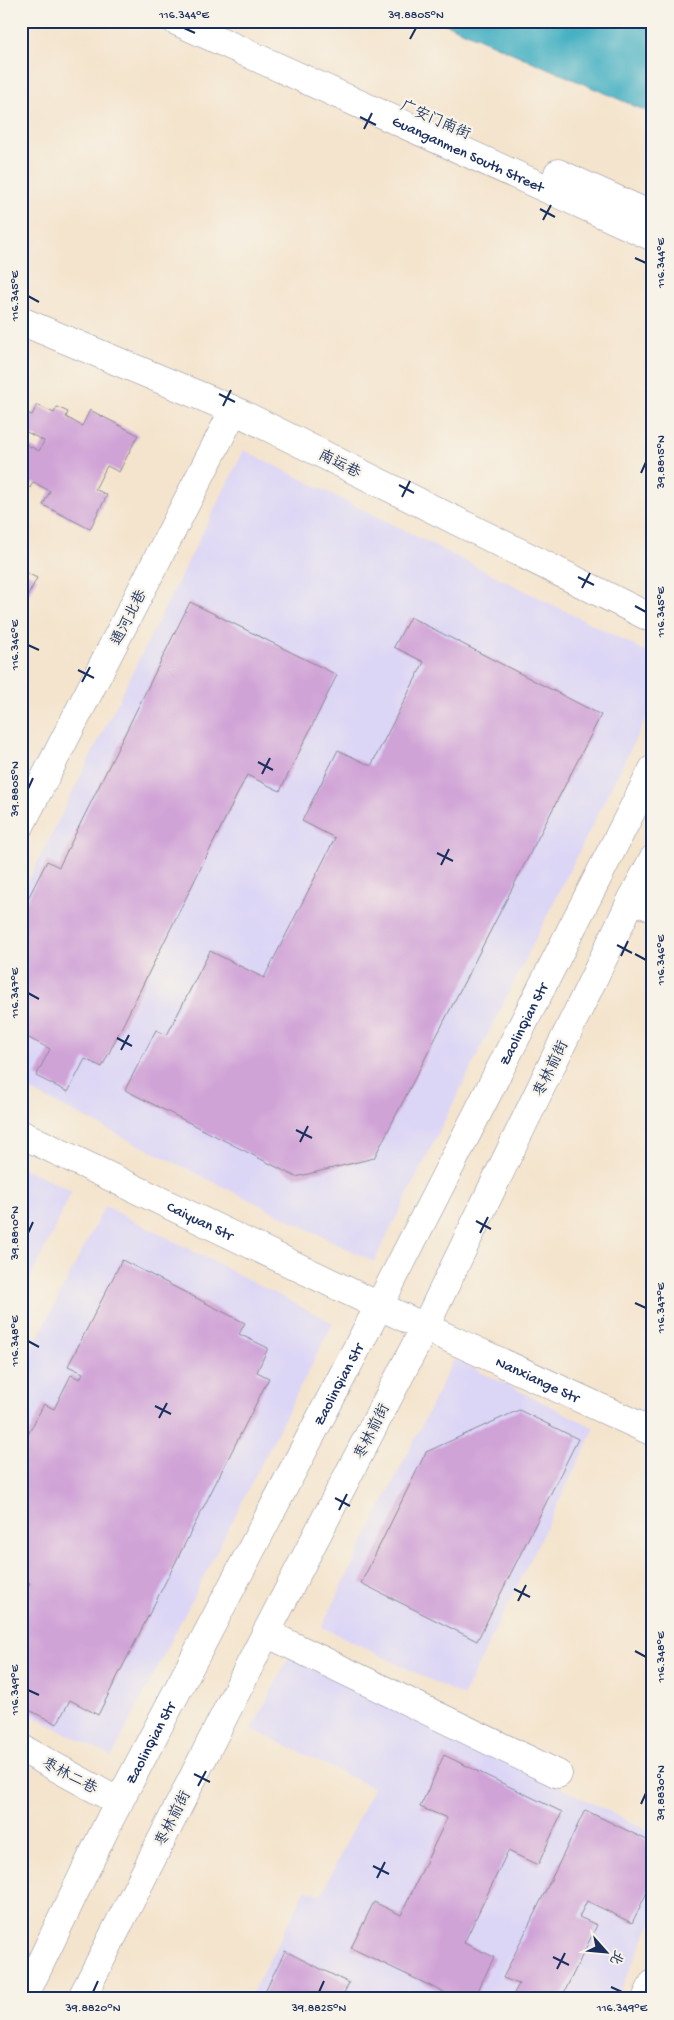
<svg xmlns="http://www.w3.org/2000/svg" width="674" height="2020" font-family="'Gochi Hand','LXGW WenKai TC',sans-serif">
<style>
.built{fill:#dcd6f6}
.water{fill:#45b0c3;stroke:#307090}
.building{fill:#d0a3d7}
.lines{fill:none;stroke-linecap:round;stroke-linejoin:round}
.street-casing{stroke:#888a96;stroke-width:29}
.secondary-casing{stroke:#888a96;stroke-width:29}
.street{stroke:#fff;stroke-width:28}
.secondary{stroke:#fff;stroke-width:28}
.ticks{fill:none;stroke:#1b2f5e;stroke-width:2}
.labels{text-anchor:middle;stroke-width:4.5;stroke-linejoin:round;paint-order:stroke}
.street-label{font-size:15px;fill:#1b2f5e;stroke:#f7f3e8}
.neatline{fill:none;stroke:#1b2f5e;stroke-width:2}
.ticks-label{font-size:12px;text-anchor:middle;fill:#1b2f5e}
</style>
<rect width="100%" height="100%" fill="#f7f3e8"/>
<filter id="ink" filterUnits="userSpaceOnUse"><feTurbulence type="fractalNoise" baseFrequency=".02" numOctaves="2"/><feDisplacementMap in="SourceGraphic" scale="10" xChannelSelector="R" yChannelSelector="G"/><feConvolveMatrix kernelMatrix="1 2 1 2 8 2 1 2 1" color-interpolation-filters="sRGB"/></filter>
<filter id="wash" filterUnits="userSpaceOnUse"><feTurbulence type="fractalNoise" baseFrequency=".0096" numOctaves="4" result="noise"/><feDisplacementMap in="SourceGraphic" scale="20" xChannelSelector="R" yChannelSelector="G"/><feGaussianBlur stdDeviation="1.12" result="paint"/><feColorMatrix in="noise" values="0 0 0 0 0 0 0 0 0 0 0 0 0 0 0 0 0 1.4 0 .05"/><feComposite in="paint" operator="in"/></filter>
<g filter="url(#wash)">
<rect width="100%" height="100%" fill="#f4e4cd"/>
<path class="built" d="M244,450L653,655V704L374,1262L21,1086V895Z
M21,1167L72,1191L21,1299Z
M105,1206L333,1323L112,1757L21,1710V1370Z
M454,1359L595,1428L463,1696L322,1627Z
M290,1655L653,1833V1920L616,1999H249L306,1889L321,1895L373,1788L252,1729Z"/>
<path class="water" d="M439,21H653V114Z"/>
<g id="blocks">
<path class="building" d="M37,405L54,413L57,407L68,412L66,417L82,426L90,410L138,435L119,472L107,466L95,489L107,495L90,529L43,505L50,491L33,482L30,488L21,484V442L39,451L44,441L21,429V424L27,413L32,415Z
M21,570L37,578L21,609Z
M190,602L337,675L280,791L247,775L102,1067L85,1059L68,1092L36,1076L50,1049L21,1034V912L47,861L59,867Z
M410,617L601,715L374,1158L296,1177L125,1090L156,1030L167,1035L210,951L264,978L335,838L302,821L338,750L371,766L424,662L394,647Z
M122,1260L245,1323L239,1334L268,1348L257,1372L269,1378L98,1715L70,1700L57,1724L21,1706V1601L30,1583L21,1578V1448L44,1404L54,1409L71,1375L80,1379L83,1373L68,1366Z
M519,1410L578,1439L477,1641L361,1583L426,1452Z
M444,1755L562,1812L538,1865L508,1851L464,1943L494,1957L474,1999H458L351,1948L374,1902L401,1915L447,1818L420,1807Z
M585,1810L653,1843V1880L632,1923L587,1901L579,1917L597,1925L561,1999H549L542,1995L540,1999H525L514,1993L519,1984L503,1978Z
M285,1951L349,1983L341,1999H261Z"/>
</g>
</g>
<g filter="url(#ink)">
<use href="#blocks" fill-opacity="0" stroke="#888a96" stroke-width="1"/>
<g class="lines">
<g class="street-casing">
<path id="street" d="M21,321L234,410L653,619
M21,824L234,410
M632,899L653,908
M266,1633L558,1774
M21,1748L119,1802
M646,1999L653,1984"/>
</g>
<g class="secondary-casing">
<g id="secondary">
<path id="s1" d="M176,21L653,237"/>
<path d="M558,173L653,216"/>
<path id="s2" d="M21,1134L379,1306L653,1432"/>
<path id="s3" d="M23,1999L111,1817L379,1306L653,769"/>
<path d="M81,1999L266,1633L425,1327L632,899L653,859"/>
</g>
</g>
<use href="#street" class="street"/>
<use href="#secondary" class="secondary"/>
</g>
</g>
<path class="ticks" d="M184,28L195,33M410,39L416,28M360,117L376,125M364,129L372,113M540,209L555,217M543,220L551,205M635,258L646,263M28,296L39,302M219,394L235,402M223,406L231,390M641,473L646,462M399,485L414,493M402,497L410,481M578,577L594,585M582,588L590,573M635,606L646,612M28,645L39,650M78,670L94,678M82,682L90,667M258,762L273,770M262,774L270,758M28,789L33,778M437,853L453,861M441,865L449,849M617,945L632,953M635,954L646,960M621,956L628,941M28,993L39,999M117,1038L132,1046M121,1050L129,1035M296,1130L312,1138M300,1142L308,1126M476,1221L491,1229M28,1233L33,1222M480,1233L488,1217M635,1303L646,1308M28,1341L39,1347M155,1406L171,1414M159,1418L167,1403M335,1498L350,1506M339,1510L347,1494M514,1589L530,1597M518,1601L526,1585M635,1651L646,1657M28,1690L39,1695M194,1774L210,1782M198,1786L206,1771M641,1804L646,1793M373,1866L389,1874M377,1878L385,1862M553,1957L569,1965M557,1969L565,1953M611,1987L622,1992M93,1992L98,1981M319,1992L324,1981"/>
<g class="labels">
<g class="street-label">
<text transform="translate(436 119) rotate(24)" y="5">广安门南街</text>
<text dy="5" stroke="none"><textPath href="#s1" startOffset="321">Guanganmen South Street</textPath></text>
<text transform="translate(340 463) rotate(27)" y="5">南运巷</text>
<text transform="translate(128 617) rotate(-63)" y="5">通河北巷</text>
<text dy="5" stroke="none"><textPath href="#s3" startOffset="1096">ZaolinQian Str</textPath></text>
<text transform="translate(550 1068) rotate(-64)" y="5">枣林前街</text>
<text dy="5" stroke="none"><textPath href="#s2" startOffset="199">Caiyuan Str</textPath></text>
<text dy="5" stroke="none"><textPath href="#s2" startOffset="572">Nanxiange Str</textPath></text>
<text dy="5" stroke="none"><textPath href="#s3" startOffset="691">ZaolinQian Str</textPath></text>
<text transform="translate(371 1431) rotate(-63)" y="5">枣林前街</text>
<text dy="5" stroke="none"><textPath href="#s3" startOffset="286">ZaolinQian Str</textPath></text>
<text transform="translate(70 1775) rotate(28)" y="5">枣林二巷</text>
<text transform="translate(172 1818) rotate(-63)" y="5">枣林前街</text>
</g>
</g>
<rect width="674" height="2020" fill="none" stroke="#f7f3e8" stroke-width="55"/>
<g transform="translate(606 1952) rotate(117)" stroke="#f7f3e8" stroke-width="4" paint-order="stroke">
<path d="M0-4L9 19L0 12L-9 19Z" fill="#1b2f5e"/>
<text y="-8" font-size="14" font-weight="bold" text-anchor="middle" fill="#1b2f5e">北</text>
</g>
<rect x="28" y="28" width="618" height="1964" class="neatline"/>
<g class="ticks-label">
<text x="184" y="18">116.344°E</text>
<text x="416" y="18">39.8805°N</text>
<text transform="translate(660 263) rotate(-90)" y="4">116.344°E</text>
<text transform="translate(14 296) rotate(-90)" y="4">116.345°E</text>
<text transform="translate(660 462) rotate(-90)" y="4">39.8815°N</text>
<text transform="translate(660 612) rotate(-90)" y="4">116.345°E</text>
<text transform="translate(14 645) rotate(-90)" y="4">116.346°E</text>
<text transform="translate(14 789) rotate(-90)" y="4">39.8805°N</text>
<text transform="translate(660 960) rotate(-90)" y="4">116.346°E</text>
<text transform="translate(14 993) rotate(-90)" y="4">116.347°E</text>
<text transform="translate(14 1233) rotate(-90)" y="4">39.8810°N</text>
<text transform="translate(660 1308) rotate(-90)" y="4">116.347°E</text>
<text transform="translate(14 1341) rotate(-90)" y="4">116.348°E</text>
<text transform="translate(660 1657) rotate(-90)" y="4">116.348°E</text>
<text transform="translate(14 1690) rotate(-90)" y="4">116.349°E</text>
<text transform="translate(660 1793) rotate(-90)" y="4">39.8830°N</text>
<text x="93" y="2011">39.8820°N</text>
<text x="319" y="2011">39.8825°N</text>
<text x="622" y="2011">116.349°E</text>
</g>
</svg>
